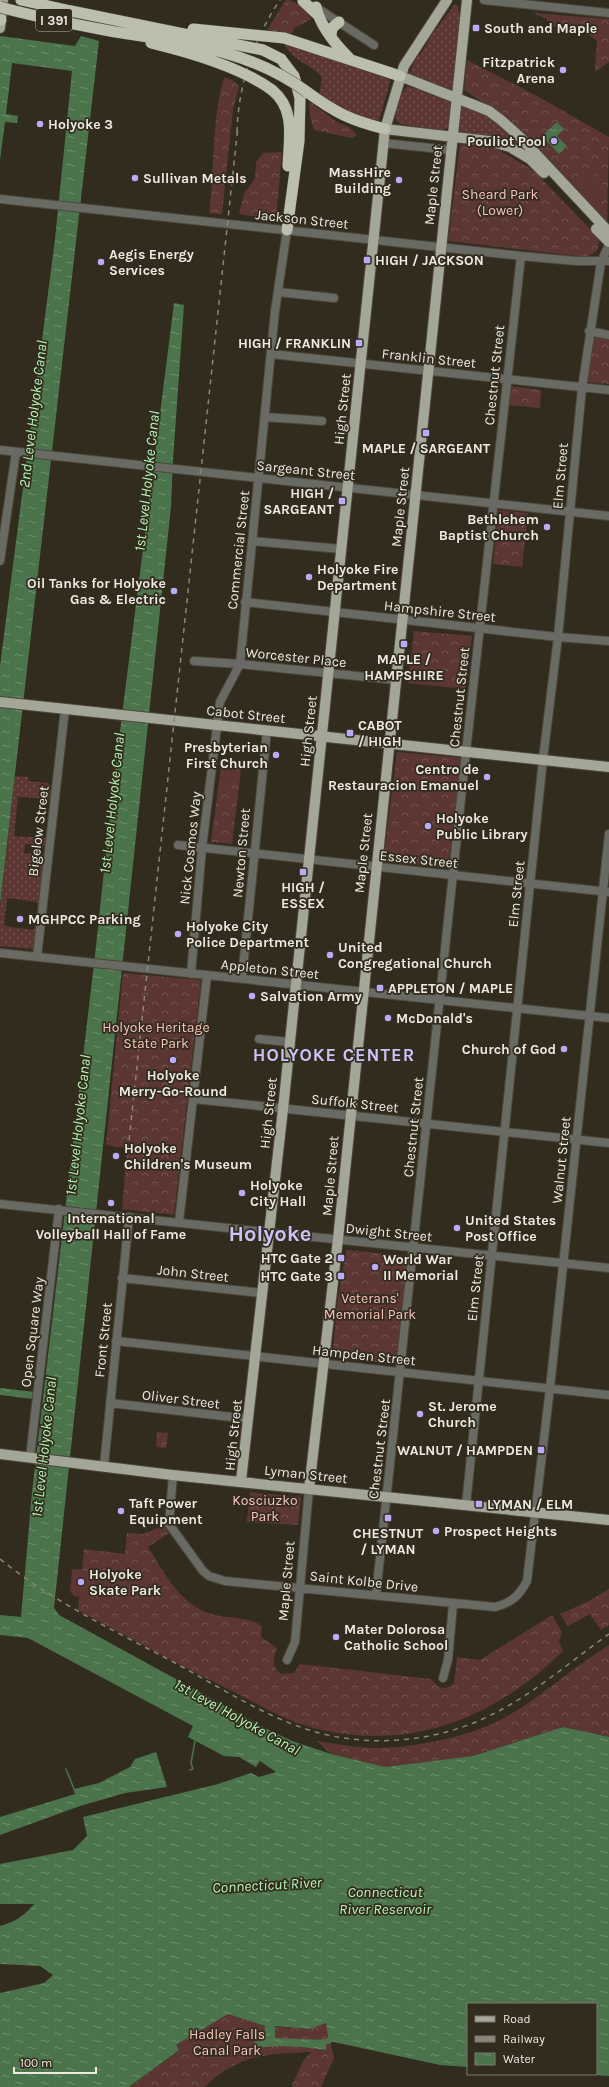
<svg xmlns="http://www.w3.org/2000/svg" width="609" height="2087" font-family="Karla,sans-serif">
<style>
.grass{fill:url(#grass-dots);fill-rule:evenodd}
.forest{fill:url(#forest-crowns)}
.pitch{fill:#5b3633}
.water{fill:url(#water-ripples)}
.lines{fill:none;stroke-linecap:round;stroke-linejoin:round}
.stream{stroke:#4b744d;stroke-width:1.5}
.canal{stroke:#4b744d;stroke-width:5.5}
.minor-casing{stroke:#4c4739;stroke-width:10}
.major-casing{stroke:#4c4739;stroke-width:12}
.highway-casing{stroke:#4c4739;stroke-width:12}
.minor{stroke:#696a63;stroke-width:8}
.major{stroke:#a4a798;stroke-width:10}
.highway{stroke:#bcbfad;stroke-width:11}
.rail{stroke:#8b867a;stroke-width:1.5;stroke-dasharray:5 5;stroke-linecap:butt}
.highway-bridge-casing{stroke:#4c4739;stroke-width:12;stroke-linecap:butt}
.highway-bridge{stroke:#bcbfad;stroke-width:11}
.poi-dot{fill:#bbaaf6;stroke:#322c1e;stroke-width:1.5}
.labels{text-anchor:middle;stroke-width:3.5;stroke-linejoin:round;paint-order:stroke}
.shield{fill:#322c1e;stroke:#b6b1a6;stroke-width:1}
.shield-label{font-size:13px;font-weight:bold;fill:#eeeae1}
.poi-label{font-size:14px;font-weight:bold;fill:#eeeae1;stroke:#322c1e;text-anchor:start}
.street-label{font-size:14px;fill:#eeeae1;stroke:#322c1e}
.park-label{font-size:14px;fill:#fbc4be;stroke:#322c1e}
.water-label{font-size:15px;font-style:italic;fill:#b5f5b6;stroke:#322c1e}
.district-label{font-size:18px;font-weight:bold;letter-spacing:1px;fill:#cec2fb;stroke:#322c1e}
.town-label{font-size:22px;font-weight:bold;fill:#cec2fb;stroke:#322c1e}
</style>
<defs>
<pattern id="grass-dots" width="8" height="8" patternUnits="userSpaceOnUse"><rect width="8" height="8" fill="#5b3633"/><path d="M2 2h.1M6 6h.1" fill="none" stroke="#735350" stroke-width="1.8" stroke-linecap="round"/></pattern>
<pattern id="forest-crowns" width="20" height="18" patternUnits="userSpaceOnUse"><rect width="20" height="18" fill="#5b3633"/><path d="M2 6a3 3 0 1 1 6 0M12 15a3 3 0 1 1 6 0" fill="none" stroke="#735350"/></pattern>
<pattern id="water-ripples" width="26" height="14" patternUnits="userSpaceOnUse"><rect width="26" height="14" fill="#4b744d"/><path d="M2 4q2-2 4 0t4 0M15 11q2-2 4 0t4 0" fill="none" stroke="#6e8f6f"/></pattern>
</defs>
<rect width="100%" height="100%" fill="#322c1e"/>
<path class="grass" d="M455,4L458,6V11L461,12L452,92L408,76L418,54L420,55L435,30Z
M284,42L391,79L379,121L360,117L319,97L322,77C311,64 290,60 284,42Z
M408,86L450,101L451,106L449,127L441,131L401,124L396,121C393,112 400,91 408,86Z
M463,106C489,111 510,131 525,151L459,133L461,108Z
M15,776L29,777L28,781L48,783L51,787L50,799L18,797L14,836L47,838L39,905H37V902L7,898L4,926L34,930L38,911L34,949L0,946V907ZM25,844L45,846L44,855L24,853Z"/>
<path class="forest" d="M286,0C296,0 307,11 311,19L295,28L291,34L267,30Z
M534,13L609,19V62L595,72C595,63 596,53 597,44C597,32 561,28 552,26L546,19Z
M467,60L537,96L609,137L607,226L505,117L464,90Z
M224,77L234,81L239,87L233,109L222,214L209,213C215,168 211,122 224,77Z
M309,101L337,122L349,127L357,135L352,138L314,130L310,116Z
M460,144L497,149L533,170L600,239L597,251L587,257L448,241Z
M282,152L276,220L239,214L244,194L255,178L256,162L263,153Z
M592,335L609,339V384L587,382Z
M510,386L541,390L540,408L508,405Z
M498,510L528,513L522,567L493,564Z
M414,631L472,636L465,689L408,683Z
M397,752L463,758L448,868L383,862Z
M222,759L242,761L232,844L211,842Z
M123,973L201,980L174,1215L122,1209L127,1148L106,1145Z
M346,1250L409,1256L397,1364L332,1358L338,1298Z
M157,1432L168,1433L166,1448L156,1447Z
M250,1492L301,1497L298,1525L247,1522Z
M166,1524L171,1532L148,1547C165,1574 181,1607 215,1615C230,1619 248,1616 262,1626L261,1637L277,1648C274,1659 271,1666 281,1674L294,1673L300,1664L431,1679C439,1688 444,1692 454,1683L457,1657L480,1660L552,1615L562,1632L559,1641L563,1651C497,1716 415,1751 322,1730C289,1723 258,1704 228,1689C177,1664 128,1637 78,1610L84,1549L125,1554L127,1533L144,1534Z
M609,1589V1625L601,1630L590,1614L568,1626L560,1614L589,1601Z
M609,1645V1737L563,1727L473,1756L385,1767L331,1754L317,1741C337,1744 358,1748 378,1748C411,1748 466,1737 496,1722C537,1702 571,1668 609,1645Z
M228,2014L264,2026L310,2029L326,2023L334,2058L321,2087H293L292,2085L303,2061L311,2052C265,2054 240,2054 204,2087H130L179,2050L176,2045Z"/>
<path class="pitch" d="M589,168L597,177L580,193L572,184Z
M598,178L606,187L589,203L581,194Z
M222,760L234,762L232,782L220,781Z
M72,1569L93,1571L90,1596L87,1598H82L81,1595L76,1597L70,1592Z
M99,1575L122,1577L120,1590L98,1588Z"/>
<path class="water" d="M0,36L75,46L81,36L99,41L0,905V666L55,239L72,71L12,63L6,114L18,116L17,123L5,122L0,160Z
M557,122L564,129L557,136L567,146L559,154L542,136Z
M174,303L184,305L173,460L171,507L54,1608L59,1615L267,1729L292,1741L331,1754L385,1767L473,1756L563,1727L609,1737V2076L583,2074H596V2004H468V2067L440,2065L329,2041L326,2023L310,2029L275,2026V2038L326,2040V2050C302,2046 278,2045 254,2048V2042L264,2040L265,2026L228,2014L176,2045L179,2050L129,2087H0V1993L44,1983L53,1975L40,1966L0,1964V1926C15,1922 24,1916 34,1904H0V1864L73,1850L87,1836L83,1817L218,1784L251,1773L259,1777L276,1772L260,1761L256,1767L239,1757L224,1756L188,1737L193,1726L28,1638L0,1635V1615L21,1617L32,1492L95,955L113,787Z
M0,1388L35,1392L34,1399L0,1395Z
M156,1752L167,1787L125,1793L80,1806L0,1835V1817L75,1794L74,1789L99,1783L130,1767L135,1759Z"/>
<g class="lines">
<path class="stream" d="M66,1769L76,1794
M190,1770L193,1769L191,1763L195,1741"/>
<path class="canal" d="M319,2043L329,2041"/>
<g class="minor-casing">
<path id="minor" d="M484,0L609,13
M314,6L374,45
M383,143L450,150
M0,199L521,256L576,261H609
M278,292L334,298
M589,331L609,335
M271,354L609,390
M265,417L322,421
M0,450L609,516
M252,541L341,549
M0,561L16,452
M245,602L558,637L609,641
M194,661L240,664L396,680
M178,845L609,892
M0,953L609,1018
M37,957L65,709
M191,974L202,848L220,702L240,664L275,311L287,230
M242,978L267,730
M259,1039L289,1042
M194,1099L609,1143
M0,1204L609,1268
M179,1222L207,975
M122,1278L262,1293
M116,1341L609,1395
M110,1403L249,1419
M30,1457L59,1209
M104,1466L129,1217
M173,1475L169,1524L203,1571L209,1576L225,1581L495,1607C511,1603 519,1596 527,1581L550,1388L609,834
M466,1505L543,759L558,637L582,388L601,262L609,245
M376,1595L466,752L521,256
M287,1660L295,1642L309,1489
M443,1678L448,1660L453,1604"/>
</g>
<g class="major-casing">
<path id="major" d="M0,28L3,0
M400,76L474,105L489,111L501,120L521,138L609,232
M385,129L489,141L510,147L530,159L544,173
M596,229L609,242
M0,702L609,767
M0,1454L172,1475L609,1520
M241,1481L283,1109L385,129L404,66L447,0
M309,1489L338,1239L467,0"/>
</g>
<g class="highway-casing">
<path id="highway" d="M21,0L71,11
M303,1L319,16
M316,7C320,25 336,45 349,58
M0,20H1
M331,35L332,28L339,22
M284,38L400,76
M281,59L294,76L300,98L299,141L287,230
M272,90C296,109 289,139 288,166
M307,92C336,113 350,120 385,129"/>
</g>
<use href="#minor" class="minor"/>
<use href="#major" class="major"/>
<use href="#highway" class="highway"/>
<path class="rail" d="M237,132C238,86 254,38 280,0
M128,1150L238,126
M0,1559C53,1602 117,1632 177,1664C219,1687 261,1714 306,1729C366,1749 437,1743 493,1714C535,1693 571,1661 609,1634"/>
<g class="highway-bridge-casing">
<path id="highway-bridge" d="M0,7C36,17 73,24 110,31C178,42 250,49 307,92
M71,11L263,50L281,59
M193,29L284,38
M151,43C188,52 241,67 272,90"/>
</g>
<use href="#highway-bridge" class="highway-bridge"/>
</g>
<g class="poi-dot">
<rect x="472" y="24" width="8" height="8" rx="2"/>
<circle cx="563" cy="70" r="4"/>
<circle cx="40" cy="124" r="4"/>
<circle cx="554" cy="141" r="4"/>
<circle cx="135" cy="178" r="4"/>
<circle cx="399" cy="180" r="4"/>
<rect x="363" y="256" width="8" height="8" rx="2"/>
<circle cx="101" cy="262" r="4"/>
<rect x="355" y="339" width="8" height="8" rx="2"/>
<rect x="422" y="429" width="8" height="8" rx="2"/>
<rect x="338" y="497" width="8" height="8" rx="2"/>
<circle cx="547" cy="527" r="4"/>
<circle cx="309" cy="577" r="4"/>
<circle cx="174" cy="591" r="4"/>
<rect x="400" y="640" width="8" height="8" rx="2"/>
<rect x="346" y="729" width="8" height="8" rx="2"/>
<circle cx="276" cy="755" r="4"/>
<circle cx="487" cy="777" r="4"/>
<circle cx="428" cy="826" r="4"/>
<rect x="299" y="868" width="8" height="8" rx="2"/>
<circle cx="20" cy="919" r="4"/>
<circle cx="178" cy="934" r="4"/>
<circle cx="330" cy="955" r="4"/>
<rect x="376" y="984" width="8" height="8" rx="2"/>
<circle cx="252" cy="996" r="4"/>
<circle cx="388" cy="1018" r="4"/>
<circle cx="564" cy="1049" r="4"/>
<circle cx="173" cy="1060" r="4"/>
<circle cx="116" cy="1156" r="4"/>
<circle cx="242" cy="1193" r="4"/>
<circle cx="111" cy="1203" r="4"/>
<circle cx="457" cy="1228" r="4"/>
<rect x="337" y="1254" width="8" height="8" rx="2"/>
<circle cx="375" cy="1267" r="4"/>
<rect x="337" y="1272" width="8" height="8" rx="2"/>
<circle cx="420" cy="1414" r="4"/>
<rect x="537" y="1446" width="8" height="8" rx="2"/>
<rect x="475" y="1500" width="8" height="8" rx="2"/>
<circle cx="121" cy="1511" r="4"/>
<rect x="384" y="1514" width="8" height="8" rx="2"/>
<circle cx="436" cy="1531" r="4"/>
<circle cx="81" cy="1582" r="4"/>
<circle cx="336" cy="1637" r="4"/>
</g>
<g class="labels">
<rect class="shield" x="36" y="9" width="36" height="22" rx="3"/>
<g class="shield-label">
<text x="54" y="25">I 391</text>
</g>
<g class="poi-label">
<text x="484" y="33">South and Maple</text>
<text x="555" y="67" text-anchor="end">Fitzpatrick<tspan x="555" dy="16">Arena</tspan></text>
<text x="48" y="129">Holyoke 3</text>
<text x="546" y="146" text-anchor="end">Pouliot Pool</text>
<text x="391" y="177" text-anchor="end">MassHire<tspan x="391" dy="16">Building</tspan></text>
<text x="143" y="183">Sullivan Metals</text>
<text x="109" y="259">Aegis Energy<tspan x="109" dy="16">Services</tspan></text>
<text x="375" y="265">HIGH / JACKSON</text>
<text x="351" y="348" text-anchor="end">HIGH / FRANKLIN</text>
<text x="426" y="453" text-anchor="middle">MAPLE / SARGEANT</text>
<text x="334" y="498" text-anchor="end">HIGH /<tspan x="334" dy="16">SARGEANT</tspan></text>
<text x="539" y="524" text-anchor="end">Bethlehem<tspan x="539" dy="16">Baptist Church</tspan></text>
<text x="317" y="574">Holyoke Fire<tspan x="317" dy="16">Department</tspan></text>
<text x="166" y="588" text-anchor="end">Oil Tanks for Holyoke<tspan x="166" dy="16">Gas &amp; Electric</tspan></text>
<text x="404" y="664" text-anchor="middle">MAPLE /<tspan x="404" dy="16">HAMPSHIRE</tspan></text>
<text x="358" y="730">CABOT<tspan x="358" dy="16">/ HIGH</tspan></text>
<text x="268" y="752" text-anchor="end">Presbyterian<tspan x="268" dy="16">First Church</tspan></text>
<text x="479" y="774" text-anchor="end">Centro de<tspan x="479" dy="16">Restauracion Emanuel</tspan></text>
<text x="436" y="823">Holyoke<tspan x="436" dy="16">Public Library</tspan></text>
<text x="303" y="892" text-anchor="middle">HIGH /<tspan x="303" dy="16">ESSEX</tspan></text>
<text x="28" y="924">MGHPCC Parking</text>
<text x="186" y="931">Holyoke City<tspan x="186" dy="16">Police Department</tspan></text>
<text x="338" y="952">United<tspan x="338" dy="16">Congregational Church</tspan></text>
<text x="388" y="993">APPLETON / MAPLE</text>
<text x="260" y="1001">Salvation Army</text>
<text x="396" y="1023">McDonald's</text>
<text x="556" y="1054" text-anchor="end">Church of God</text>
<text x="173" y="1080" text-anchor="middle">Holyoke<tspan x="173" dy="16">Merry-Go-Round</tspan></text>
<text x="124" y="1153">Holyoke<tspan x="124" dy="16">Children's Museum</tspan></text>
<text x="250" y="1190">Holyoke<tspan x="250" dy="16">City Hall</tspan></text>
<text x="111" y="1223" text-anchor="middle">International<tspan x="111" dy="16">Volleyball Hall of Fame</tspan></text>
<text x="465" y="1225">United States<tspan x="465" dy="16">Post Office</tspan></text>
<text x="333" y="1263" text-anchor="end">HTC Gate 2</text>
<text x="383" y="1264">World War<tspan x="383" dy="16">II Memorial</tspan></text>
<text x="333" y="1281" text-anchor="end">HTC Gate 3</text>
<text x="428" y="1411">St. Jerome<tspan x="428" dy="16">Church</tspan></text>
<text x="533" y="1455" text-anchor="end">WALNUT / HAMPDEN</text>
<text x="129" y="1508">Taft Power<tspan x="129" dy="16">Equipment</tspan></text>
<text x="487" y="1509">LYMAN / ELM</text>
<text x="444" y="1536">Prospect Heights</text>
<text x="388" y="1538" text-anchor="middle">CHESTNUT<tspan x="388" dy="16">/ LYMAN</tspan></text>
<text x="89" y="1579">Holyoke<tspan x="89" dy="16">Skate Park</tspan></text>
<text x="344" y="1634">Mater Dolorosa<tspan x="344" dy="16">Catholic School</tspan></text>
</g>
<g class="street-label">
<text transform="translate(433 185) rotate(-84)" y="5">Maple Street</text>
<text transform="translate(302 219) rotate(6)" y="5">Jackson Street</text>
<text transform="translate(429 358) rotate(6)" y="5">Franklin Street</text>
<text transform="translate(494 375) rotate(-84)" y="5">Chestnut Street</text>
<text transform="translate(342 409) rotate(-84)" y="5">High Street</text>
<text transform="translate(306 470) rotate(6)" y="5">Sargeant Street</text>
<text transform="translate(560 476) rotate(-85)" y="5">Elm Street</text>
<text transform="translate(400 507) rotate(-84)" y="5">Maple Street</text>
<text transform="translate(238 550) rotate(-84)" y="5">Commercial Street</text>
<text transform="translate(440 611) rotate(6)" y="5">Hampshire Street</text>
<text transform="translate(296 657) rotate(6)" y="5">Worcester Place</text>
<text transform="translate(459 697) rotate(-84)" y="5">Chestnut Street</text>
<text transform="translate(246 714) rotate(6)" y="5">Cabot Street</text>
<text transform="translate(308 731) rotate(-84)" y="5">High Street</text>
<text transform="translate(38 831) rotate(-83)" y="5">Bigelow Street</text>
<text transform="translate(190 848) rotate(-84)" y="5">Nick Cosmos Way</text>
<text transform="translate(241 853) rotate(-85)" y="5">Newton Street</text>
<text transform="translate(363 853) rotate(-84)" y="5">Maple Street</text>
<text transform="translate(419 859) rotate(6)" y="5">Essex Street</text>
<text transform="translate(516 894) rotate(-84)" y="5">Elm Street</text>
<text transform="translate(270 969) rotate(6)" y="5">Appleton Street</text>
<text transform="translate(355 1103) rotate(6)" y="5">Suffolk Street</text>
<text transform="translate(268 1113) rotate(-84)" y="5">High Street</text>
<text transform="translate(413 1127) rotate(-84)" y="5">Chestnut Street</text>
<text transform="translate(561 1160) rotate(-84)" y="5">Walnut Street</text>
<text transform="translate(330 1176) rotate(-85)" y="5">Maple Street</text>
<text transform="translate(389 1232) rotate(6)" y="5">Dwight Street</text>
<text transform="translate(193 1273) rotate(6)" y="5">John Street</text>
<text transform="translate(475 1288) rotate(-84)" y="5">Elm Street</text>
<text transform="translate(32 1332) rotate(-83)" y="5">Open Square Way</text>
<text transform="translate(103 1340) rotate(-84)" y="5">Front Street</text>
<text transform="translate(364 1355) rotate(6)" y="5">Hampden Street</text>
<text transform="translate(181 1399) rotate(7)" y="5">Oliver Street</text>
<text transform="translate(233 1435) rotate(-84)" y="5">High Street</text>
<text transform="translate(379 1449) rotate(-83)" y="5">Chestnut Street</text>
<text transform="translate(306 1474) rotate(6)" y="5">Lyman Street</text>
<text transform="translate(286 1581) rotate(-85)" y="5">Maple Street</text>
<text transform="translate(364 1581) rotate(6)" y="5">Saint Kolbe Drive</text>
</g>
<g class="park-label">
<text x="500" y="199">Sheard Park<tspan x="500" dy="16">(Lower)</tspan></text>
<text x="156" y="1032">Holyoke Heritage<tspan x="156" dy="16">State Park</tspan></text>
<text x="370" y="1303">Veterans'<tspan x="370" dy="16">Memorial Park</tspan></text>
<text x="265" y="1505">Kosciuzko<tspan x="265" dy="16">Park</tspan></text>
<text x="227" y="2039">Hadley Falls<tspan x="227" dy="16">Canal Park</tspan></text>
</g>
<g class="water-label">
<text transform="translate(33 414) rotate(-83)" y="5">2nd Level Holyoke Canal</text>
<text transform="translate(147 481) rotate(-84)" y="5">1st Level Holyoke Canal</text>
<text transform="translate(112 803) rotate(-84)" y="5">1st Level Holyoke Canal</text>
<text transform="translate(78 1125) rotate(-84)" y="5">1st Level Holyoke Canal</text>
<text transform="translate(44 1447) rotate(-84)" y="5">1st Level Holyoke Canal</text>
<text transform="translate(237 1717) rotate(29)" y="5">1st Level Holyoke Canal</text>
<text transform="translate(267 1885) rotate(-3)" y="5">Connecticut River</text>
<text x="385" y="1897">Connecticut<tspan x="385" dy="17">River Reservoir</tspan></text>
</g>
<g class="district-label">
<text x="334" y="1061">HOLYOKE CENTER</text>
</g>
<g class="town-label">
<text x="270" y="1241">Holyoke</text>
</g>
</g>
<rect x="467" y="2003" width="130" height="72" fill="#322c1e" stroke="#7d786c"/>
<rect x="475" y="2016" width="20" height="6" fill="#a4a798" stroke="#7d786c"/>
<text x="503" y="2023" font-size="12" fill="#eeeae1">Road</text>
<rect x="475" y="2036" width="20" height="6" fill="#8b867a" stroke="#7d786c"/>
<text x="503" y="2043" font-size="12" fill="#eeeae1">Railway</text>
<rect x="475" y="2053" width="20" height="12" fill="url(#water-ripples)" stroke="#7d786c"/>
<text x="503" y="2063" font-size="12" fill="#eeeae1">Water</text>
<path d="M14 2067v6h82v-6" fill="none" stroke="#eeeae1" stroke-width="2"/>
<text x="20" y="2067" font-size="12" fill="#eeeae1" stroke="#322c1e" stroke-width="3" paint-order="stroke">100 m</text>
</svg>
